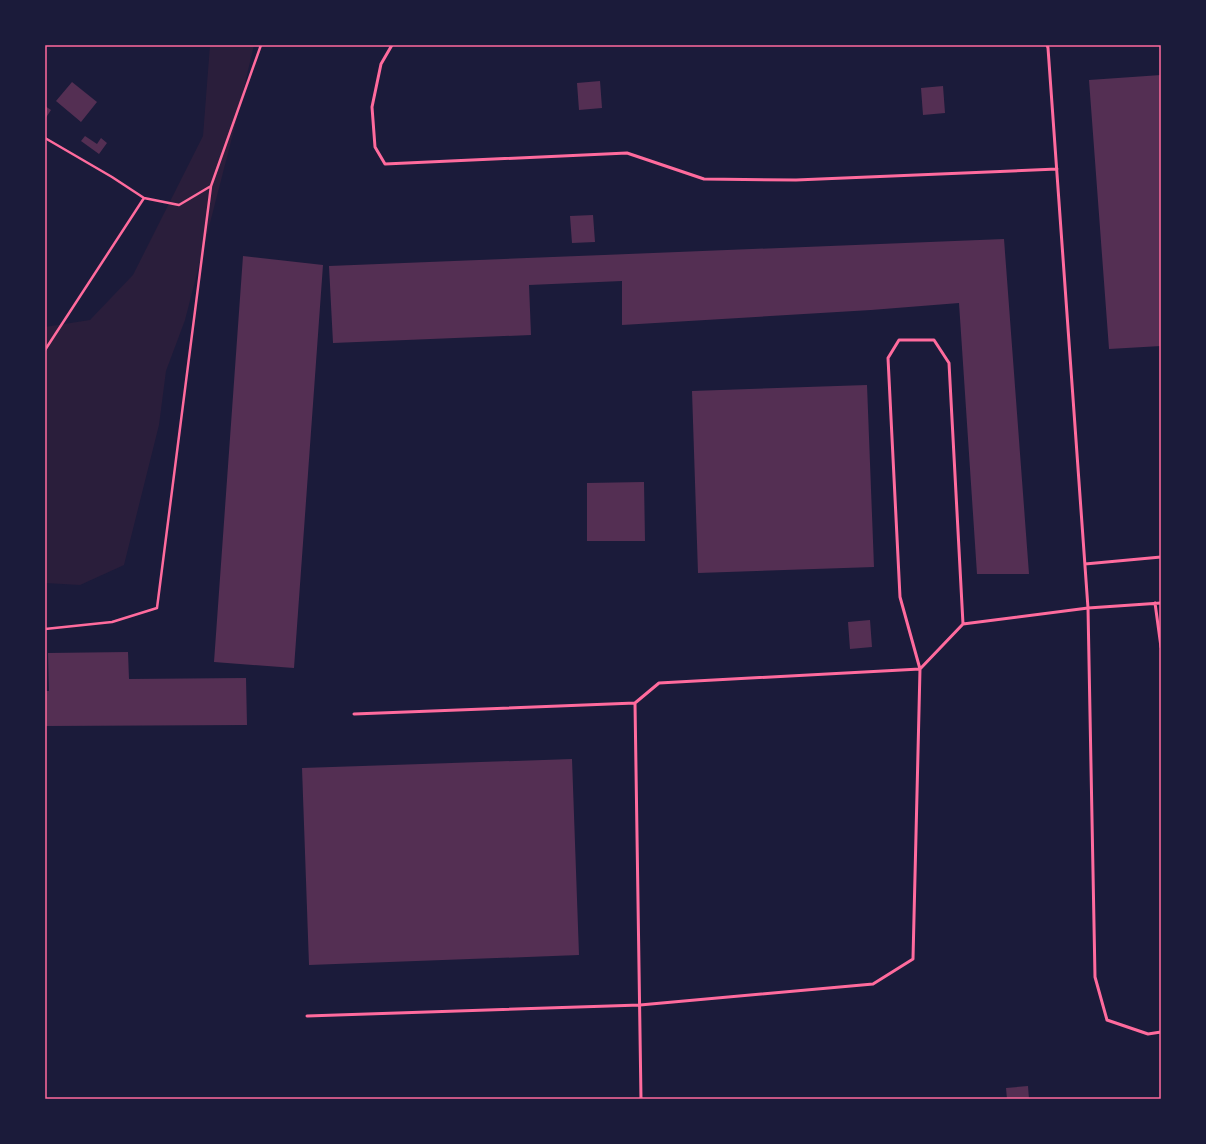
<svg xmlns="http://www.w3.org/2000/svg" width="1206" height="1144" font-family="'IBM Plex Sans',sans-serif">
<style>
.green{fill:#2a1e3b}
.building{fill:#542f53}
.lines{fill:none;stroke-linecap:round;stroke-linejoin:round}
.path{stroke:#ff6b9d;stroke-width:2.5}
.service{stroke:#ff6b9d;stroke-width:3}
.neatline{fill:none;stroke:#ff6b9d;stroke-width:1.5}
</style>
<rect width="100%" height="100%" fill="#1b1b3a"/>
<path class="green" d="M210,45H254L235,126L185,320L166,371L159,425L124,565L80,585L45,583V327L90,320L133,275L203,136Z"/>
<path class="building" d="M1161,75V346L1109,349L1089,80Z
M600,81L602,108L579,110L577,83Z
M72,82L97,102L81,122L56,101Z
M943,86L945,113L923,115L921,88Z
M45,106L51,110L45,119Z
M85,136L97,144L101,138L107,143L99,154L81,141Z
M593,215L595,242L572,243L570,216Z
M1004,239L1029,574H977L959,303L871,310L622,325V281L529,285L531,335L333,343L329,266Z
M243,256L323,265L294,668L214,662Z
M867,385L874,567L698,573L692,391Z
M644,482L645,541H587V483Z
M870,620L872,647L850,649L848,622Z
M128,652L129,679L246,678L247,725L45,726V691H49L48,653Z
M572,759L579,955L309,965L302,768Z
M1028,1086L1029,1099H1007L1006,1088Z"/>
<g class="lines">
<path class="path" d="M45,138L112,177L144,198
M45,350L144,198L179,205L211,186L261,45
M45,629L112,622L157,608L211,186"/>
<path class="service" d="M392,45L381,64L372,107L375,147L385,164L627,153L704,179L796,180L1057,169
M1047,45L1048,48L1088,608L1095,977L1107,1020L1148,1034L1161,1032
M1085,564L1161,557
M1155,603L1161,647
M354,714L635,703
M307,1016L640,1005L873,984L913,959L920,669L900,597L888,358L899,340H934L949,363L963,624
M641,1099L635,703L659,683L920,669L963,624L1088,608L1161,603"/>
</g>
<rect width="1206" height="1144" fill="none" stroke="#1b1b3a" stroke-width="92"/>
<rect x="46" y="46" width="1114" height="1052" class="neatline"/>
</svg>
